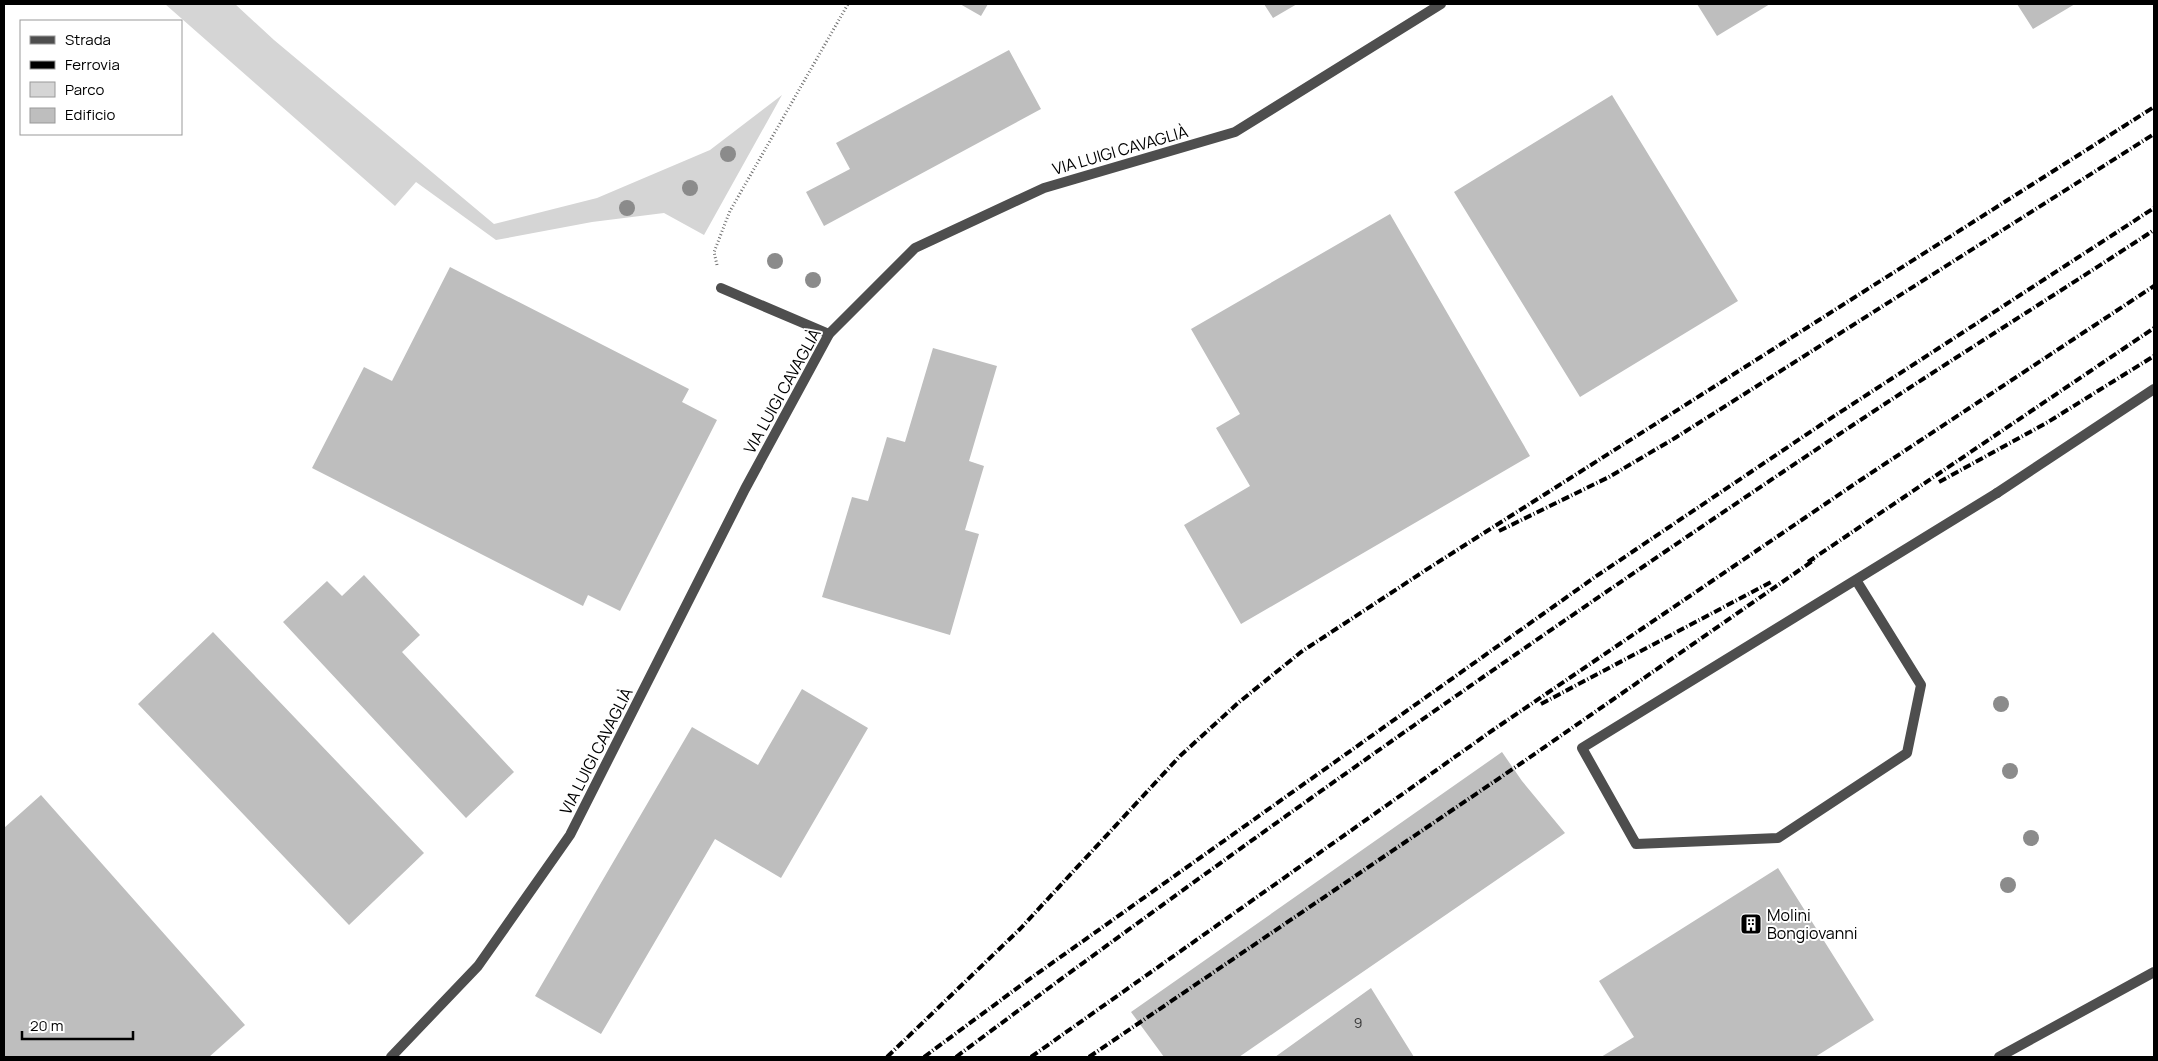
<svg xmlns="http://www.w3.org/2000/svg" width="2158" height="1061" font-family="Manrope,sans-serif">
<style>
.green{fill:#d5d5d5}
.building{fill:#bebebe}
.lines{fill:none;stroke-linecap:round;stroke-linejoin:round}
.path{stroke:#707070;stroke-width:3;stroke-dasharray:1 2.5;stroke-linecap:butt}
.lane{stroke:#4e4e4e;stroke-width:10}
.street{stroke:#4e4e4e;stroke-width:10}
.rail{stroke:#000;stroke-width:4;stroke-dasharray:8 2.5 1 2.5;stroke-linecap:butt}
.tree{fill:#8b8b8b}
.labels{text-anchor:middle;stroke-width:4;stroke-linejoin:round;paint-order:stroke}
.number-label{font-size:14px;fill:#303030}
.street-label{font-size:16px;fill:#000;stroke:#fff}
.poi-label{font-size:16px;fill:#000;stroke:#fff;text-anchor:start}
</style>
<rect width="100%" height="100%" fill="#fff"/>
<path class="green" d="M165,4H235L274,40L494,224L597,198L710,150L782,95L704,235L664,213L592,222L496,240L416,182L395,206Z"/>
<path class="building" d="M960,4H988L981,16Z
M1264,4H1297L1273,18Z
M1697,4H1770L1717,36Z
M2017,4H2075L2033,29Z
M1009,50L1041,109L824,226L806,192L850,169L836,143Z
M1612,95L1738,301L1580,397L1454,192Z
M1390,214L1530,456L1241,624L1184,525L1250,486L1216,428L1240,414L1191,329Z
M450,267L689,389L682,402L717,420L620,611L588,595L583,606L312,468L364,367L392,381Z
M933,348L997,366L969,461L984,466L965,530L979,534L950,635L822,597L852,497L868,501L887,437L905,442Z
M364,575L420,635L402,652L514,772L466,818L283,622L327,581L342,596Z
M213,632L424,853L349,925L138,704Z
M802,689L868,728L781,878L715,839L601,1034L535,996L692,727L758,765Z
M1502,752L1522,781L1565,833L1239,1057H1164L1131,1012Z
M41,795L245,1025L209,1057H4V828Z
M1778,868L1874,1020L1815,1057H1601L1634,1037L1599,981Z
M1371,988L1414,1057H1275Z"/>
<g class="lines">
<path class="path" d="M717,265L714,252L730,211L848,4"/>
<path class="lane" d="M721,288L829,334
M1856,580L1921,685L1907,753L1778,838L1636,844L1582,748L1997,493
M1999,1057L2154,972"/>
<path class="street" d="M1997,493L2154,389
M391,1057L478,966L570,835L745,489L829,334L915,248L1044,188L1235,132L1441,4"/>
<path class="rail" d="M1939,482L2048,422L2154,356
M1499,531L1609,477L1675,438L2154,134
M1808,562L2154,328
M1541,704L1771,582
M887,1057L1020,929L1180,756L1238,703L1301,652L1432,566L2154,107
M924,1057L1024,983L1595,577L1822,424L2154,208
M956,1057C1241,844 1533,639 1829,441C1936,369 2046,301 2154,230
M1031,1057L1493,730L1859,481L2154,286
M1089,1057L1523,762L1814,560"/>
</g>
<g class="tree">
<circle cx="728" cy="154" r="8"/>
<circle cx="690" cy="188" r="8"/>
<circle cx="627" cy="208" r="8"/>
<circle cx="775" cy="261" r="8"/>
<circle cx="813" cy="280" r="8"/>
<circle cx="2001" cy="704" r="8"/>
<circle cx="2010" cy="771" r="8"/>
<circle cx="2031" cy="838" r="8"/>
<circle cx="2008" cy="885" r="8"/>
</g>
<defs>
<g id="building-square" transform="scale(1.125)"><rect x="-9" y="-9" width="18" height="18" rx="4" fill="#000" stroke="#fff"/><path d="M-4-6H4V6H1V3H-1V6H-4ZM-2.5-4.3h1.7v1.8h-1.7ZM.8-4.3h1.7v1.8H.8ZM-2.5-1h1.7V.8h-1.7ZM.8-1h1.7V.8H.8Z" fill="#fff"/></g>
</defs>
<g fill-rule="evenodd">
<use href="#building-square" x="1751" y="924"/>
</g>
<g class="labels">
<g class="number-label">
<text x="1358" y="1028">9</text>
</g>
<g class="street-label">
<text transform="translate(1120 150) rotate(-16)" y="6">VIA LUIGI CAVAGLIÀ</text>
<text transform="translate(782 391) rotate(-61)" y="6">VIA LUIGI CAVAGLIÀ</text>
<text transform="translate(596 751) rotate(-63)" y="6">VIA LUIGI CAVAGLIÀ</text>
</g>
<g class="poi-label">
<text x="1767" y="921">Molini<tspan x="1767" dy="18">Bongiovanni</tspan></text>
</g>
</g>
<rect width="2158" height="1061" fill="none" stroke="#000000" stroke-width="10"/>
<rect x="20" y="20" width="162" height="115" fill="#ffffff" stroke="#999999"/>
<rect x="30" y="36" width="25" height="8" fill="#4e4e4e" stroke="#999999"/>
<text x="65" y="45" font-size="15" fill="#000000">Strada</text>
<rect x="30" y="61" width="25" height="8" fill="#000000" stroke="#999999"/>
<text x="65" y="70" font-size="15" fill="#000000">Ferrovia</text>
<rect x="30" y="82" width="25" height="15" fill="#d5d5d5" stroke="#999999"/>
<text x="65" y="95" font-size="15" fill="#000000">Parco</text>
<rect x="30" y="108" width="25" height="15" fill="#bebebe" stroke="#999999"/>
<text x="65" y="120" font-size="15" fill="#000000">Edificio</text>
<path d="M22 1031v8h111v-8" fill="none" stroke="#000000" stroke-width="2.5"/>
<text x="30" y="1031" font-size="15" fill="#000000" stroke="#ffffff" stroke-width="4" paint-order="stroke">20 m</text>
</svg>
